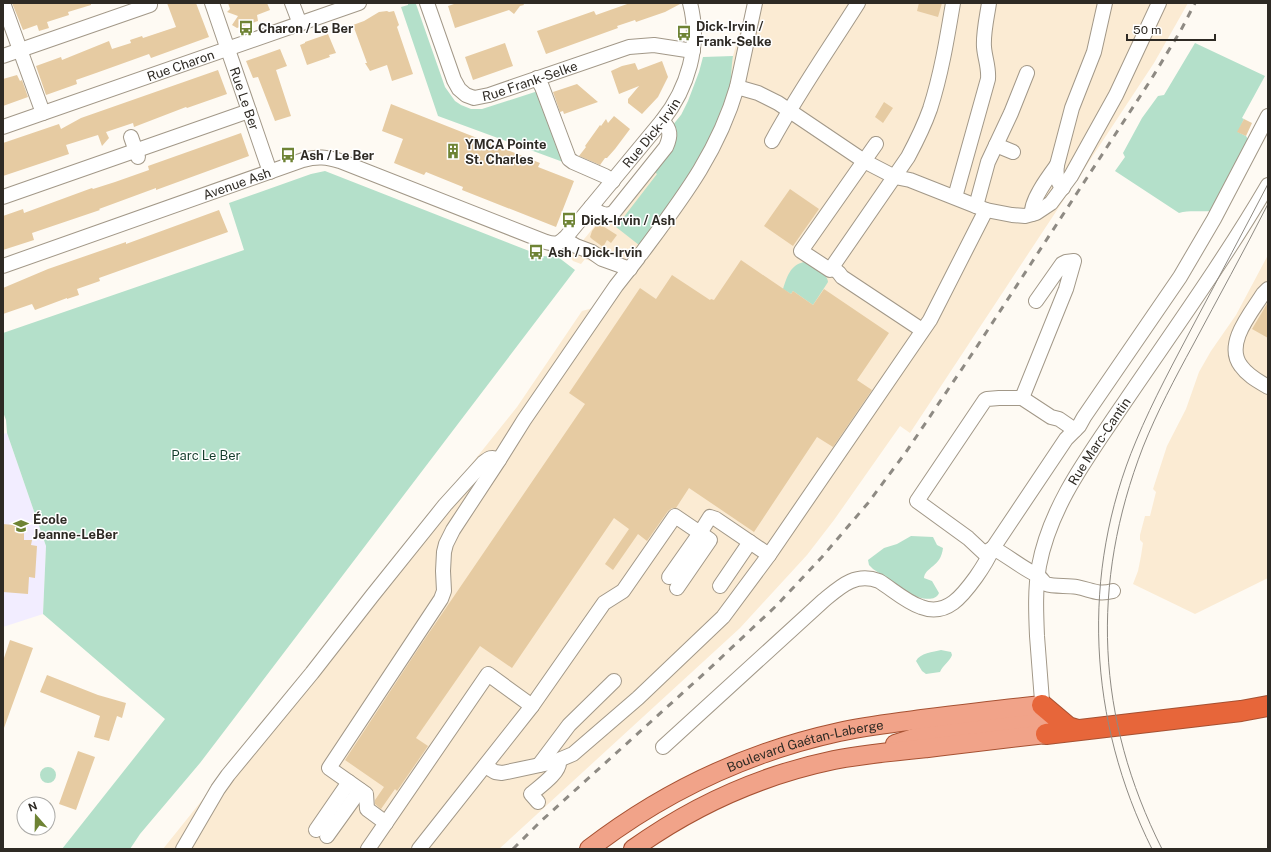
<svg xmlns="http://www.w3.org/2000/svg" width="1271" height="852" font-family="'Public Sans',sans-serif">
<style>
.built{fill:#fbebd3}
.education{fill:#f2edff}
.green{fill:#b4e0ca}
.building{fill:#e6cba2}
.lines{fill:none;stroke-linecap:round;stroke-linejoin:round}
.minor-casing{stroke:#a29888;stroke-width:16}
.major-casing{stroke:#a65132;stroke-width:20}
.highway-casing{stroke:#a65132;stroke-width:22}
.minor{stroke:#fff;stroke-width:14}
.major{stroke:#f1a389;stroke-width:18}
.highway{stroke:#e7663a;stroke-width:20}
.tram{stroke:#8e8a83;stroke-width:1}
.rail{stroke:#8e8a83;stroke-width:3;stroke-dasharray:7 7;stroke-linecap:butt}
.labels{text-anchor:middle;stroke-width:3;stroke-linejoin:round;paint-order:stroke}
.poi-label{font-size:13px;font-weight:bold;fill:#2e2a24;stroke:#fff;text-anchor:start}
.street-label{font-size:13px;fill:#2e2a24;stroke:#fff}
.park-label{font-size:13px;fill:#143d2c;stroke:#fff}
</style>
<rect width="100%" height="100%" fill="#fefaf3"/>
<path class="built" d="M748,3H1188L1154,63L910,433L900,426L834,520L807,555L740,628L499,849H163L517,407L582,311L593,308L619,272L585,259L581,264L573,261L568,254L576,249L607,211L681,115L713,134L724,103L733,56Z
M1268,255V578L1195,614L1133,584L1138,571L1141,556L1143,543L1140,540V535L1145,516H1150L1156,492L1153,489L1167,446L1186,409L1199,372L1211,351L1236,315Z"/>
<path class="education" d="M7,433L46,546L43,614L3,627V434Z"/>
<path class="green" d="M408,3L416,4L445,87L455,101L461,105L471,109H482L538,91L563,162L438,116L401,7L408,5Z
M1195,43L1265,76L1242,118L1244,119L1238,132L1246,136L1249,141L1211,211C1201,212 1189,210 1179,213L1115,171L1125,157L1123,153L1142,118L1158,96L1164,95Z
M733,56C731,67 732,78 729,89C714,148 675,198 639,245L616,227L657,174L652,170L672,126L681,115L688,101L699,72L703,57Z
M325,171L542,256L558,257L575,270L200,763L140,834L130,849H62L165,719L43,614L46,546L7,433L6,420L3,412V333L244,250L229,203L311,174Z
M804,262C812,266 828,273 828,282L813,305L793,291L791,294L783,289C787,277 790,265 804,262Z
M911,536L933,537L937,545L943,548C941,567 925,567 924,578L932,581L939,593C935,603 918,598 911,594L873,569L869,565L868,560L884,548L897,544Z
M941,650L951,652L952,655C950,661 943,665 940,672L926,674L922,671L916,661C920,653 933,652 941,650Z
M40 775a8 8 0 1 1 16 0a8 8 0 1 1-16 0Z"/>
<path class="building" d="M12,3H91V5L68,12L69,15L47,22L49,28L39,31L37,25L23,30Z
M167,3H196L209,37L151,58L149,54L96,73L76,80L77,84L46,95L36,66L61,57L62,60L109,41L112,49L131,43L130,40L142,36L143,38L176,27Z
M228,3H267L270,10L257,15L258,21L237,28L232,25L238,16L227,12L230,9Z
M457,3H523L524,5L520,6L514,14L509,10L455,28L448,6Z
M630,3H682L665,12L636,22L635,20L617,26L618,28L546,54L537,31L594,11L596,15Z
M919,3H942L938,17L917,11Z
M387,11L389,12L394,11L399,25L397,27L413,74L392,81L387,65L370,71L365,63H367L353,25L364,21L379,12Z
M328,34L336,53L329,55L330,57L307,65L300,45L305,43V42Z
M505,43L513,66L473,80L465,57Z
M280,49L287,66L276,70L291,116L275,121L258,77L253,78L246,61Z
M662,61L668,77L658,97L642,114L628,103V99L639,86L619,94L611,71L622,66L635,63L638,70Z
M218,70L227,94L187,108L186,107L134,127L133,123L106,132L109,138L102,146L98,135L66,145L69,154L3,176V143L59,124L61,129L81,118Z
M17,75L20,81L22,80L28,97L3,106V79Z
M577,84L598,102L564,114L563,111L560,112L553,92Z
M884,102L893,108L883,123L875,117Z
M391,104L540,163L538,167L574,181L556,227L462,190L463,187L426,172L424,175L394,163L403,139L382,131Z
M614,116L630,129L615,149L607,158H605L600,165L579,156L586,147L585,146L600,125L601,126L606,119L608,123Z
M1244,119L1252,123L1246,136L1237,132Z
M241,133L249,156L156,190V188L99,209L100,210L32,233L34,240L3,250V216L23,209L24,213L92,188L93,189L115,182L149,170L148,166Z
M790,189L819,209L793,246L764,226Z
M219,210L228,232L99,278L100,281L77,289L79,295L67,299V298L35,310L32,304L3,314V288L48,269L126,242V244Z
M598,223L617,235L611,243L607,240L603,247L592,239L590,237L592,231Z
M741,260L791,294L793,291L813,305L824,289L889,333L857,380L872,390L833,447L817,437L754,532L689,488L676,508H672L668,511L647,541L638,534L613,570L605,564L629,529L614,518L512,668L480,646L416,738L428,746L397,791L395,789L381,809L375,804V800L384,787L345,760L420,646L585,404L569,393L640,288L656,299L672,275L710,300L711,299L714,300Z
M1268,302V338L1252,329Z
M3,524L24,526V540H32L31,545L37,546L35,578L29,577L28,594L3,592Z
M10,640L33,648L4,728H3V661Z
M47,675L98,695L126,703L122,718L117,716L109,741L94,737L100,716L40,692Z
M78,751L95,757L76,810L59,804Z"/>
<g class="lines">
<g class="minor-casing">
<g id="minor">
<path d="M3,3L43,113"/>
<path id="s1" d="M212,3L270,172"/>
<path d="M292,3L300,24"/>
<path id="s2" d="M427,3L454,80L459,89L466,95L474,98L489,95L629,47L654,45L693,51"/>
<path d="M3,56L150,5"/>
<path d="M537,78L542,87L569,159L573,162L605,176L613,181"/>
<path d="M737,87L755,3"/>
<path id="s3" d="M3,127L359,3"/>
<path d="M131,137L138,157"/>
<path d="M772,141C798,93 829,49 858,3"/>
<path d="M876,144L801,251L830,270L908,157C916,142 924,126 930,109C941,75 947,39 953,3"/>
<path d="M996,145L1013,152"/>
<path d="M1063,188C1056,182 1056,173 1057,165L1072,108L1094,52L1105,3"/>
<path d="M3,197L249,111"/>
<path d="M955,197L988,79C989,67 985,59 984,47C983,33 987,17 989,3"/>
<path d="M976,206L988,162L1011,113L1027,73"/>
<path d="M591,207C598,212 606,218 614,212L666,147C671,136 671,129 662,121"/>
<path d="M1032,214C1030,201 1049,176 1057,165"/>
<path d="M564,239L576,246L592,252L602,259L630,269"/>
<path d="M641,254C681,200 718,153 737,87L758,93L778,103L864,161L895,177L910,180L986,210L1012,215L1025,216L1036,213L1051,203L1071,176L1116,95L1159,3"/>
<path id="s4" d="M3,266L303,160C317,156 327,157 340,161L546,242C556,245 559,244 566,237L662,121C688,88 701,45 690,3"/>
<path d="M832,267L839,273L842,277L922,330"/>
<path d="M1268,289L1263,294C1251,313 1224,344 1241,366C1248,376 1258,381 1268,387"/>
<path d="M1022,398L1066,289L1074,261L1066,262L1062,264L1036,301"/>
<path d="M993,548L984,553L968,538L917,501L985,400L987,399L999,398H1022L1051,417L1059,419L1075,430"/>
<path d="M993,548C1008,556 1022,568 1037,575C1041,577 1043,582 1046,584C1054,587 1068,585 1077,587C1092,590 1097,595 1113,591"/>
<path d="M669,577L700,533L710,540L677,588"/>
<path d="M720,586L750,542"/>
<path d="M532,706L604,603L623,591L675,516L700,533L710,517L716,519L769,555"/>
<path id="s5" d="M1043,714C1041,688 1039,662 1037,636C1036,613 1035,589 1039,566C1050,507 1087,458 1120,409C1170,335 1223,262 1268,185"/>
<path d="M663,747L823,601C840,587 855,572 879,581C892,589 906,602 921,607C947,617 963,595 976,577C983,567 988,559 993,548L1066,439L1079,426L1084,417L1180,277L1214,219L1268,116"/>
<path d="M539,765L569,725L614,681"/>
<path d="M485,766L495,772L502,773L554,762L573,754L638,698L723,617L769,555L930,320L986,210"/>
<path d="M538,802L531,794C539,787 561,772 559,761"/>
<path d="M386,823L367,809L366,794L329,768L441,599L444,591L443,571L444,552L446,544L453,530L499,460L524,420L616,286L638,258"/>
<path d="M316,830L349,782"/>
<path d="M327,836L360,790"/>
<path d="M183,849L218,789L228,775L312,673L372,596L445,505L483,463C489,458 492,456 499,460"/>
<path d="M368,849L488,674L532,706L419,849"/>
</g>
</g>
<g class="major-casing">
<g id="major">
<path d="M895,744L929,733L1043,718"/>
<path id="s6" d="M589,849C663,792 748,752 839,732C866,726 894,723 922,719C962,714 1002,709 1042,705"/>
<path d="M633,849C693,806 762,775 834,760C865,754 897,751 928,748C967,743 1006,739 1046,734"/>
</g>
</g>
<g class="highway-casing">
<path id="highway" d="M1042,705L1068,727L1078,730
M1046,734L1241,711L1268,706"/>
</g>
<use href="#minor" class="minor"/>
<use href="#major" class="major"/>
<use href="#highway" class="highway"/>
<path class="tram" d="M1152,849C1088,721 1080,574 1136,441C1153,400 1175,360 1196,320C1220,275 1244,230 1268,184
M1162,849C1096,718 1090,584 1143,447C1157,412 1175,378 1193,345C1218,298 1244,251 1268,204"/>
<path class="rail" d="M513,849L540,822L708,670L776,606L822,557L868,503L906,452L976,348L1152,78L1181,30L1195,3"/>
</g>
<defs>
<g id="bus-bare" transform="scale(1.2)"><path d="M-5-6H5V4H4V6H2V4H-2V6H-4V4H-5ZM-3.5-4V0h7V-4ZM-3.5 1.2v1.5H-2V1.2ZM2 1.2v1.5H3.5V1.2Z" fill="#6e8334" stroke="#fff" stroke-width="2.5" paint-order="stroke"/></g>
<g id="building-bare" transform="scale(1.2)"><path d="M-4-6H4V6H1V3H-1V6H-4ZM-2.5-4.3h1.7v1.8h-1.7ZM.8-4.3h1.7v1.8H.8ZM-2.5-1h1.7V.8h-1.7ZM.8-1h1.7V.8H.8Z" fill="#6e8334" stroke="#fff" stroke-width="2.5" paint-order="stroke"/></g>
<g id="school-bare" transform="scale(1.2)"><path d="M0-5L7-2L0 1L-7-2ZM-4 1L0 2.5L4 1V4Q0 6-4 4Z" fill="#6e8334" stroke="#fff" stroke-width="2.5" paint-order="stroke"/></g>
</defs>
<g fill-rule="evenodd">
<use href="#bus-bare" x="246" y="28"/>
<use href="#bus-bare" x="684" y="33"/>
<use href="#building-bare" x="453" y="151"/>
<use href="#bus-bare" x="288" y="155"/>
<use href="#bus-bare" x="569" y="220"/>
<use href="#bus-bare" x="536" y="252"/>
<use href="#school-bare" x="21" y="526"/>
</g>
<g class="labels">
<g class="poi-label">
<text x="696" y="31">Dick-Irvin /<tspan x="696" dy="15">Frank-Selke</tspan></text>
<text x="258" y="33">Charon / Le Ber</text>
<text x="465" y="149">YMCA Pointe<tspan x="465" dy="15">St. Charles</tspan></text>
<text x="300" y="160">Ash / Le Ber</text>
<text x="581" y="225">Dick-Irvin / Ash</text>
<text x="548" y="257">Ash / Dick-Irvin</text>
<text x="33" y="524">École<tspan x="33" dy="15">Jeanne-LeBer</tspan></text>
</g>
<g class="street-label">
<text dy="5" stroke="none"><textPath href="#s3" startOffset="188">Rue Charon</textPath></text>
<text dy="5" stroke="none"><textPath href="#s2" startOffset="168">Rue Frank-Selke</textPath></text>
<text dy="5" stroke="none"><textPath href="#s1" startOffset="101">Rue Le Ber</textPath></text>
<text dy="5" stroke="none"><textPath href="#s4" startOffset="734">Rue Dick-Irvin</textPath></text>
<text dy="5" stroke="none"><textPath href="#s4" startOffset="248">Avenue Ash</textPath></text>
<text dy="5" stroke="none"><textPath href="#s5" startOffset="288">Rue Marc-Cantin</textPath></text>
<text dy="5" stroke="none"><textPath href="#s6" startOffset="242">Boulevard Gaétan-Laberge</textPath></text>
</g>
<g class="park-label">
<text x="206" y="460">Parc Le Ber</text>
</g>
</g>
<rect width="1271" height="852" fill="none" stroke="#2e2a24" stroke-width="8"/>
<g transform="translate(36 816) rotate(340)"><circle r="19" fill="#ffffff" stroke="#abaaa7"/>
<path d="M0-3L7 15L0 10L-7 15Z" fill="#6e8334"/>
<text y="-6" font-size="11" font-weight="bold" text-anchor="middle" fill="#2e2a24">N</text>
</g>
<path d="M1127 34v6h88v-6" fill="none" stroke="#2e2a24" stroke-width="2"/>
<text x="1133" y="34" font-size="12" fill="#2e2a24" stroke="#ffffff" stroke-width="3" paint-order="stroke">50 m</text>
</svg>
